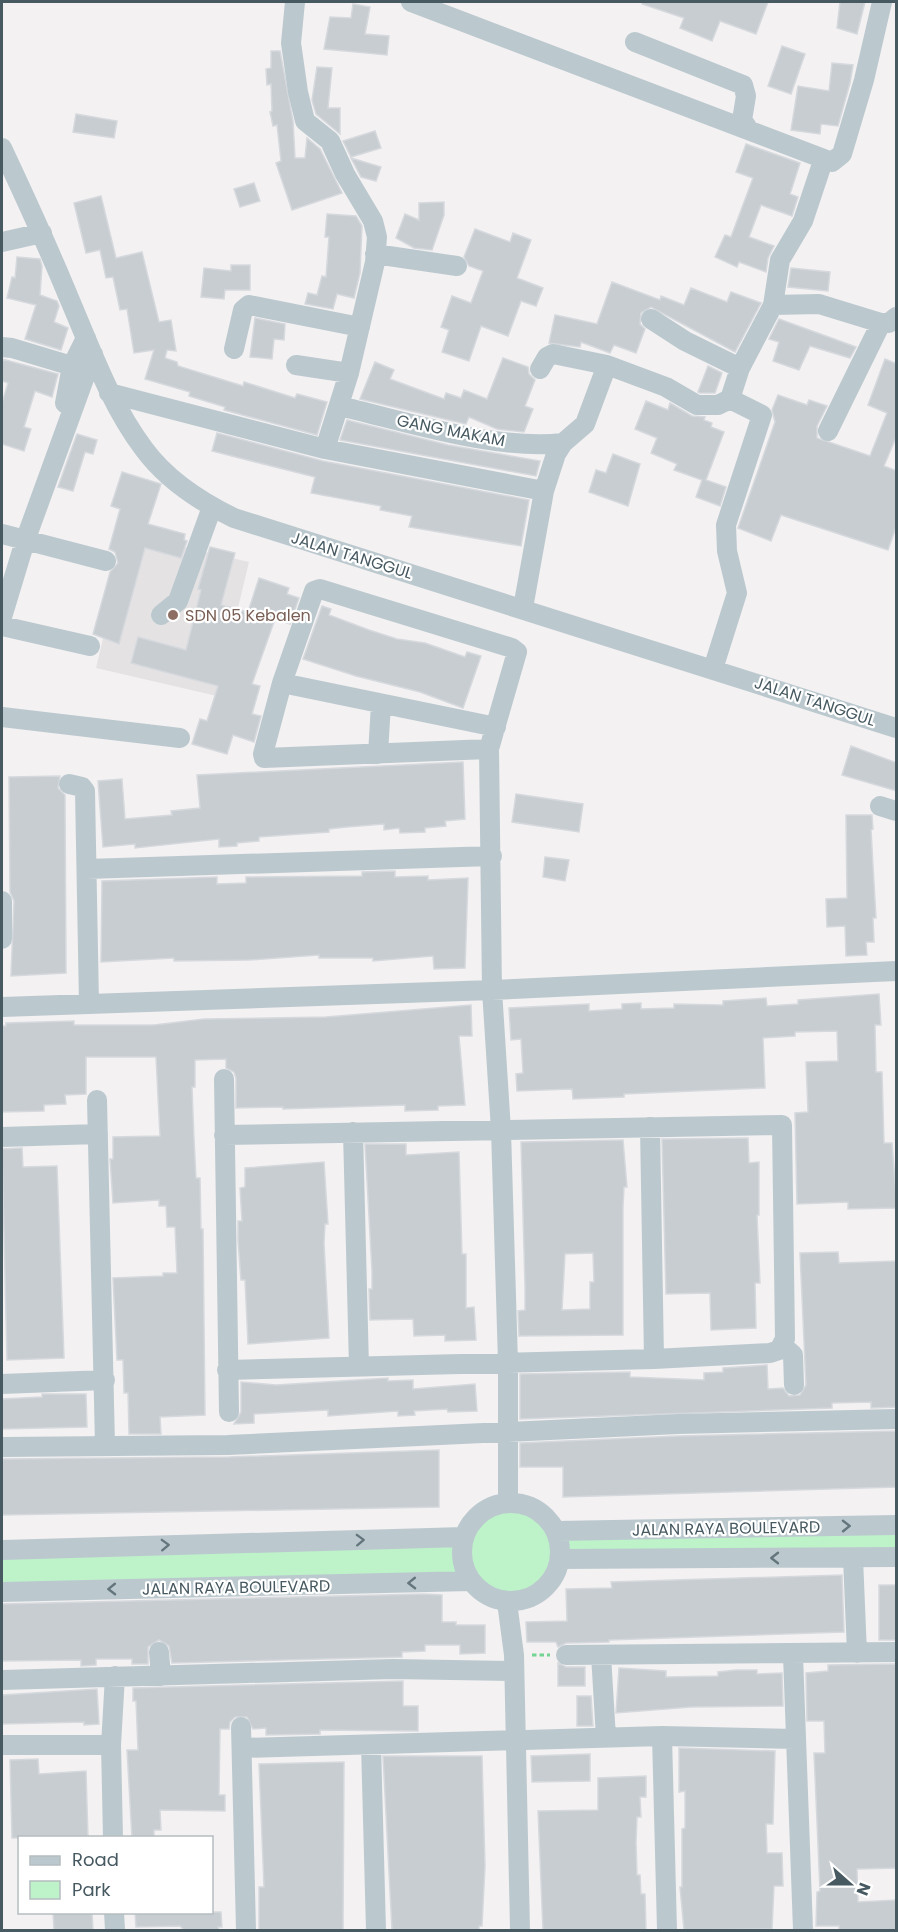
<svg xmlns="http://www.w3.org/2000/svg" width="898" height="1932" font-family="Poppins,sans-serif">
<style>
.education{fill:#e5e2e4}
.green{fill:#bef3ca}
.building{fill:#c8cdd2;stroke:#d5d9dd;stroke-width:1.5;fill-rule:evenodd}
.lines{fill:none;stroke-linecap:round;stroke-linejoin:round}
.path{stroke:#73d494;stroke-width:3;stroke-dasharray:4.5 3;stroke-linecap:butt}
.minor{stroke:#bbc9cf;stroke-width:20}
.oneway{stroke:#64757c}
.education-dot{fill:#8d6e63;stroke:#fff;stroke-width:2}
.labels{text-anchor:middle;stroke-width:4.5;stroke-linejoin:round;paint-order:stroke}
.street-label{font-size:16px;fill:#475961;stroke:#fff}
.education-label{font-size:16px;fill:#785e54;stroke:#fff;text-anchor:start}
</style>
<rect width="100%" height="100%" fill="#f4f1f2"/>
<path class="education" d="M128,534L249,562L217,696L96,668Z"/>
<path class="green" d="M508,1502L537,1510L557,1531L896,1524V1557L561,1559L551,1582L531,1598L507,1602L486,1596L471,1581L2,1592V1550L464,1537C475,1517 486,1508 508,1502Z"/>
<path class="building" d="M642,2H768L756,34L720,21L712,41L680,28L684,18L642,4Z
M840,2H865L857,34L837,28Z
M353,4L370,7L365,34L389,36L387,55L324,49L330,17L351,18Z
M782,46L805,54L791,94L768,86Z
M271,51H280L293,121L295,158H305L307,138L320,149L342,193L292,210L276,163L281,161L277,125L273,126L270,112L272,111L271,84L267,85L266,69L271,68Z
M832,63L853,65L850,83L838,126L821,124L820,134L791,130L798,86L829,91Z
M317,67L332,68L328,108H340V134L316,114L312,100Z
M76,114L117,121L114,138L73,132Z
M375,131L381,148L351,157L343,141Z
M746,144L800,163L790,194L798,197L792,216L761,205L749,237L774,246L768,258L766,272L739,262L737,267L715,257L725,235L731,237L753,178L736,172Z
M351,158L381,167L376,181L361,177Z
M254,183L260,201L240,207L234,189Z
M101,196L116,258L142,252L159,322L171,320L176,351L167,350L165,358L177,362L178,366L243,386L244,382L295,398L297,394L327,402L317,435L224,410L225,407L189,396L190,392L145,379L154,350L134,353L127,309L120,310L113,277L106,278L100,250L86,253L74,203Z
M444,202V215L432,250L414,248L396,238L405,214L419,220V203Z
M327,214L356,216L362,226L360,273L354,298L337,294L333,309L305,304L308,293L317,295L322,276L326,277L329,237H325Z
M475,229L510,242L513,233L531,240L517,278L543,288L536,306L521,301L508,336L481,326L469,361L442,352L449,330L441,327L452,296L471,303L483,271L469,266L464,257Z
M17,257L40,259L42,266L40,295L57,301L59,306L54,322L68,328L61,350L25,339L36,305L7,298L12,277L15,278Z
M231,265H250V290H225L224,299L201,297L204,268L231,271Z
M791,268L830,272L828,291L788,287Z
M612,282L660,300L661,296L684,305L691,288L727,302L731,292L761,303L735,352L651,307L641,313L640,324L645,329L636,353L614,345L610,353L581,342L580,347L549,343L555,315L597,324Z
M255,318L285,324L284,340L274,339L272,359L250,357Z
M779,319L856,347L850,358L810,346L799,370L773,361L779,342L769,339Z
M503,358L528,367L529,374L535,380L525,406L533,409L524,432L497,429L469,417L466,424L453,421L360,399L375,362L394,370L390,379L444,399L446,393L461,398L464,390L487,399Z
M2,359L58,374L52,397L35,391L24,427L31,429L24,451L2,444V403L8,383L2,381Z
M885,359L897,364V435L884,466L897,471V524L888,550L781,515L771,541L738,528L775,422L772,410L778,395L807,405L809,400L827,406L817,426V438L870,456L887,413L868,405Z
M708,366L722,373L715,393H700L698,392Z
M646,401L668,410L670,403L692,416L705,417L704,420L712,423L711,427L724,432L706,480L726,487L720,506L696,497L702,480L674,470L677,464L651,453L657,438L635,429Z
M347,420L448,445L540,461L536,476L340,440Z
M217,433L323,461L529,500L521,546L409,527L412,516L380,510L381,506L311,493L315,477L212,451Z
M77,434L97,440L93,454L85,452L73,491L58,487Z
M613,454L640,464L628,506L589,492L596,470L606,473Z
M122,472L161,484L148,524L185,534L184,540L187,541L181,558L145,548L119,644L93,634L110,572L118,563L115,552L109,549L120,509L111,506Z
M210,547L235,553L221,605L248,612L259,578L289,588L287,594L299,598L290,624L275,619L252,684L260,686L252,714L261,716L254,742L233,735L227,754L192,744L200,719L207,721L218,686L131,663L138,637L186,650L201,590L198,589Z
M322,606L331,609L329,615L369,630L397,639L425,643L465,657L467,652L481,656L463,708L420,692L356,676L303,659Z
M851,746L897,763V791L842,775Z
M463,762L465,819L445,821L446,826L425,828V832L400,833L399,828L384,830V824L347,827L329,829V832L259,837V841L237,843V846L219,847V839L135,848V844L103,847L98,781L122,779L125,819L172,815L171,811L200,808L197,775Z
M60,776L58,788L65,795L66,973L11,976L14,901L10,892L9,777Z
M516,794L583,804L579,832L512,822Z
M846,815H872L873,829L871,830L876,918H873L874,942H866L867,955L846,956L845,926L827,927L826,899L847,898Z
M545,857L569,860L565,881L543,877Z
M395,871V877L428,876V880L468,878L465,968L434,969L433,956L373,961V958H319V955L249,960L174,961V958L101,962L102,881L217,877V884L246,883V877L362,876V872Z
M879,994L881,1025H875L876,1072H882L884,1143H892L897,1208L848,1209V1202L797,1204L795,1113L808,1112L806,1062L838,1061L837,1031L795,1032V1036L763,1038L765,1088L624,1094V1097L573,1099L572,1089L517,1091L516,1074L523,1073L521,1039L511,1040L509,1008L589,1004V1011L622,1009V1004L641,1003V1009L674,1008V1004L723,1005V1001L766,998L767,1006L798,1004V1000Z
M471,1005L472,1036H459L465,1105L438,1106V1110L405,1111V1105L283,1109V1107L236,1108V1078L234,1072L226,1068V1059L195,1060V1087H192L194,1139L196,1178H200L201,1229H203L205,1415L160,1417L161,1434H129L128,1393H124L123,1360H117L113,1278L163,1276V1273H177L175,1227H167L166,1206H159V1200L113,1203L110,1159H113V1137L160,1136L156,1057H86V1094L65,1095L66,1104L44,1105V1111L2,1112V1026H6V1023L74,1021V1025H154L204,1019L326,1017Z
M748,1138L749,1163L759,1162V1215H757L760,1283H755L756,1328L711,1330L710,1293L666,1294L662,1139Z
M623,1140L627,1187H624L623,1207V1335L519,1336L518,1311L525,1310V1286L521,1142ZM593,1253L594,1282H590V1309L562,1310L565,1254Z
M365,1144H406V1155L459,1152L462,1254H466V1308L474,1307L476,1340L445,1341V1335L414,1336L413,1319L370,1320L369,1289H372V1271Z
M22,1148L23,1167L57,1166L64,1358L7,1360L2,1149Z
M324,1162L328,1224H325L324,1243L329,1338L248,1344L245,1280H241L238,1241V1221H242L240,1188L245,1187V1168Z
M838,1252L839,1263L897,1261V1407L871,1408V1402L832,1403V1408L520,1419V1374L630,1372V1377L704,1380V1373L723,1372V1368L767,1365L768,1389L783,1388L789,1396L800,1395L806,1385L800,1253Z
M388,1378V1381L413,1380V1389L475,1384L477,1411L448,1412L447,1409L414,1411L415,1415L398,1416V1411L328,1416V1410L254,1414V1423L234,1424L241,1412V1382L276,1385Z
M42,1394H86L87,1427L2,1429V1399L42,1397Z
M897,1431V1487L563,1497V1467H520V1443L678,1436Z
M439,1450V1507L2,1515V1459L229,1457Z
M842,1575L844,1632L609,1640V1642L566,1643L558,1647L556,1642H527L526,1622L567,1621L566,1589L612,1588L611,1582Z
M879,1585H897V1640H879Z
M424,1594L442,1595V1622H456V1625H485V1653L460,1654V1645H425V1651L402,1652V1657L172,1663L169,1646L159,1640L148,1647V1664H132V1659H96V1665L81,1666V1660L2,1661V1604Z
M558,1663L566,1667H585V1686H558Z
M897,1664V1868L857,1869L858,1902L897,1900V1930H839V1926H816L817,1892L820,1891L814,1753H825L824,1721H807L806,1673L828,1671V1665Z
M619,1668L666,1671V1677L718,1676V1672L736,1670H757V1674L782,1673L783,1706L691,1707L616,1713Z
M403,1681V1706H418V1731L320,1730V1734L266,1735V1728L253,1729L247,1717H235L230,1722L229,1729H220L219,1795H225V1811L160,1810L161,1830H154V1838H132L127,1750H138L136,1701H133V1688Z
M97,1689L99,1724L84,1725V1722L2,1724V1695Z
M577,1696H591L593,1726H577Z
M679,1748L775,1751L773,1824H766L767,1853H782L783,1886H774L772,1929L684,1930L680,1887H682V1829L685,1828V1791L679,1792Z
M590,1754V1781L532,1782L531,1756Z
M383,1756H482L485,1866L482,1926H479V1930H392Z
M38,1759L39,1774L86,1771L88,1838H12L10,1760Z
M344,1762L343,1930H259V1887H264L259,1764Z
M646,1776V1797H640L641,1817H637L636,1843L637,1875H640L641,1894H645L646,1930H543L538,1811L598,1810V1778Z
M53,1912H92L93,1930H54Z
M135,1912H221L222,1927H218L219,1930H184L180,1926L136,1927Z"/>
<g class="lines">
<path class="path" d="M532,1655H550"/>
<path class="minor" d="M295,2L291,43L298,92L305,121L330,141L345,174L373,221L377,237L375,262L349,373L325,449
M411,2L832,162L842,154L864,80L882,2
M635,42L743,85L746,96L742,120L747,127
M2,148C25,197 48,247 69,298C91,349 110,404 144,449C166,479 201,502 234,518L896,728
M2,242L42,233
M375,254L457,266
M773,305L780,260L803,221L823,161
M651,319L685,341L740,368
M2,347L12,348L72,366
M234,349L243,310L249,305L360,327
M296,365L349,373
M540,369L547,357L553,354L607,365L666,387L697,405H718L730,399L740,368L773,305L819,304L881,323H889L896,317
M109,393L325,449L544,491
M65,403L72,366L86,338
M339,406C405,421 496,451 563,443
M828,431L881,323
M2,534L106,561
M523,608L544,491L556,454L563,443L585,424L607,365
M161,615L178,601L212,507
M2,617L25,541L93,354
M2,626L90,646
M713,669L737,593L727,551L726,525L762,415L730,399
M282,683L496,727
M2,717L180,738
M489,749L264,758L263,754L282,683L314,591L320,589L512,648L517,652L489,749L492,990L501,1130L508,1363V1502
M378,754L381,704
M69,784L82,787L85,791L89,1004
M880,806L896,811
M87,869L492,856
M2,901V939
M2,1007L492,990L896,971
M224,1079L229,1412
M97,1100L105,1445
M650,1127L654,1359
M353,1132L359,1367
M224,1135L782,1125L785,1339L779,1350L770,1353L654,1359L227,1370
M2,1137L98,1134
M783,1346L793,1355L794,1385
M2,1384L105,1380
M2,1447L228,1445L678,1424L896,1419
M462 1552a49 49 0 1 1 98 0a49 49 0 1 1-98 0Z
M556,1531L896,1525
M2,1550L464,1537
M853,1558L857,1653
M560,1559L896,1557
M2,1592L471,1581
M507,1602L514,1655L520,1930
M159,1652L161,1676
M566,1655L896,1652
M601,1655L606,1738
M793,1655L803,1930
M2,1680L393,1669L513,1671
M241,1727L246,1930
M662,1736L667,1930
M2,1745H111
M371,1745L376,1930
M242,1748L662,1736L796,1739
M113,1838L111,1745L115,1676
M114,1912L115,1930"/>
</g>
<defs><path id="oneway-chevron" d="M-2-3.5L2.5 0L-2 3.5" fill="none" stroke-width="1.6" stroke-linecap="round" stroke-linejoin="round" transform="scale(1.5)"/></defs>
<g class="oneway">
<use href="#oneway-chevron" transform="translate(846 1526) rotate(-1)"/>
<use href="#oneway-chevron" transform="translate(360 1540) rotate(-2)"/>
<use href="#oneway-chevron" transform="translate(165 1545) rotate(-2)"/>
<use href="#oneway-chevron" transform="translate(775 1558) rotate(180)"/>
<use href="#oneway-chevron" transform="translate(412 1583) rotate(179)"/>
<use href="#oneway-chevron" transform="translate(112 1589) rotate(179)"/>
</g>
<circle class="education-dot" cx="173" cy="615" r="6"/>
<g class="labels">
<g class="street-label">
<text transform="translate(451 430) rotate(11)" y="6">GANG MAKAM</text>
<text transform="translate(352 555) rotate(17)" y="6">JALAN TANGGUL</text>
<text transform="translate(815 701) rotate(18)" y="6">JALAN TANGGUL</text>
<text transform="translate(726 1528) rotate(-1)" y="6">JALAN RAYA BOULEVARD</text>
<text transform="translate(236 1587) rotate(-1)" y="6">JALAN RAYA BOULEVARD</text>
</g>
<g class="education-label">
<text x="185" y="621">SDN 05 Kebalen</text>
</g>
</g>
<rect width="898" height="1932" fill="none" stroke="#475961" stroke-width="6"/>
<rect x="18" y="1836" width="195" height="78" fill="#ffffff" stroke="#b5bdc0" stroke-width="1.5"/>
<rect x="30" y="1856" width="30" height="9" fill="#bbc9cf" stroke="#b5bdc0" stroke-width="1.5"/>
<text x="72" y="1866" font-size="18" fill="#475961">Road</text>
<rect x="30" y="1881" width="30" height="18" fill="#bef3ca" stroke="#b5bdc0" stroke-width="1.5"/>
<text x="72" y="1896" font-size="18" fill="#475961">Park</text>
<g transform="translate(850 1884) rotate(111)" stroke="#ffffff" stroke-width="4.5" paint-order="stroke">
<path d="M0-4.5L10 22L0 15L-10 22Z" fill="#475961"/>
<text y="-9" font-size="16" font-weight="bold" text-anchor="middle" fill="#475961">N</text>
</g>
</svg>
